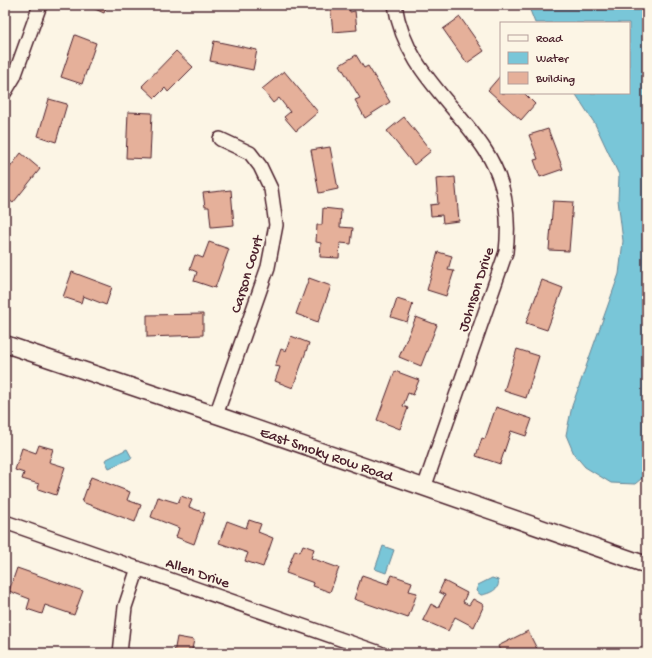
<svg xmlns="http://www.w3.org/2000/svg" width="652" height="658" font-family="'Gochi Hand',sans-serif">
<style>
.water{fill:#79c6d8;stroke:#668393}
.building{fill:#e5b09a;stroke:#4a1f2b}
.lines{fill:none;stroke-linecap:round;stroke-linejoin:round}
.minor-casing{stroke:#4a1f2b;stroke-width:16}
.tertiary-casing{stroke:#4a1f2b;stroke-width:19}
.minor{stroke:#fcf5e5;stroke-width:13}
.tertiary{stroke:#fcf5e5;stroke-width:16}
.labels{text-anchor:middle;stroke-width:4;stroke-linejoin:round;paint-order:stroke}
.street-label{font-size:15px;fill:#4a1f2b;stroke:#fcf5e5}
</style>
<rect width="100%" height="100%" fill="#fcf5e5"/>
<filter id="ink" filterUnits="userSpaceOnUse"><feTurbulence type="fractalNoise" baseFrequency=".025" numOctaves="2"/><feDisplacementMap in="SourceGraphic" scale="8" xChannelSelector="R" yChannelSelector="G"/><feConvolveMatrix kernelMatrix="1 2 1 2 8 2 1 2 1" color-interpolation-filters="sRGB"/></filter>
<g filter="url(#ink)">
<path class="water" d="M528,5H647V474L635,484L611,483L585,467L574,454L566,435L572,406L619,274L623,241L618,200L619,175L595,124L575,93H629V23H535Z
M127,449L132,458L109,468L105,460Z
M383,546L394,550L386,573L375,569Z
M492,578L498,580C501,589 489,594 481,595L476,591L478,585Z"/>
<path class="building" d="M86,5H107L104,13Z
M319,5H349L350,12L355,11L357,30L333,32L330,5Z
M460,17L484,51L467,63L443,29Z
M75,35L96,43L82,84L61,77Z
M214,41L257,50L253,70L210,61Z
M176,51L193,67L168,92L165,88L155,98L142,86Z
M356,55L364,68L368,66L390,102L365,118L355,100L360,98L340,65Z
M284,71L318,112L296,131L284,117L290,112L279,98L273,103L262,89Z
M501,75V93H524L535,104L521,120L488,90Z
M49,99L67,104L56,142L38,136Z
M128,112L152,113L150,159L126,158Z
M404,117L431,151L414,165L387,131Z
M548,129L563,169L540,177L534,160L538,159L529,135Z
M330,147L338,189L319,193L311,150Z
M21,153L40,169L13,203L5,197V174Z
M455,177L459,221L443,223L442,215L431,216L430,205L438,204L436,179Z
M231,190L234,225L211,227L209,207H205L203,193Z
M553,201L573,202L569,251L549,250Z
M323,208L341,210L340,227L353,228L351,244L340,243L339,258L320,257L321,243L316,242L317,225H322Z
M209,242L229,249L215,288L194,281L197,272L190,269L195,255L203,258Z
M438,252L452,256L448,270L454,271L446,296L427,290Z
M72,272L112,287L106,305L83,296L81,303L63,297Z
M309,278L331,286L318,322L296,314Z
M542,280L563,288L547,330L526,323Z
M397,299L413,304L407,322L391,317Z
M203,314V335L147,337V315Z
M416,317L437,325L421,366L399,357Z
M291,336L309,343L293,388L275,381L280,367L275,366L281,349L286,351Z
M517,349L539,356L526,398L504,391Z
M395,371L419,380L413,395L408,393L403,406L408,408L400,429L377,420Z
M496,407L532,419L526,436L511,431L500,464L476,456L482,438L485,439Z
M39,445L53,449L49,462L65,467L56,495L38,489L39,484L22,479L24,473L15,470L22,448L36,453Z
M91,477L130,492L127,500L141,505L135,522L82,502Z
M181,496L192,500L189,507L205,513L194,544L176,537L179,528L151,517L158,497L178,503Z
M249,520L261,524L258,532L273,538L263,567L245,561L248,553L219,543L227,521L246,528Z
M303,545L314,549L311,558L339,568L330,592L313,586L314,583L286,573L295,550L300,552Z
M17,568L83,591L74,615L45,605L42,614L27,609L30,599L9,591Z
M362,575L388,584L392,575L412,582L409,591L417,593L408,618L354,599Z
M444,581L467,593L463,602L469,605L473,599L484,605L474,627L455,617L448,631L423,620L431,604L438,608L445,595L439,592Z
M528,631L539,653H501L498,646Z
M177,637L194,640L192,649L212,653H174Z"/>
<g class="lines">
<g class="minor-casing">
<path id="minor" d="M395,5C405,69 452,100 485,150C505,180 510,217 506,252L424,488
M5,92L14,77L40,5
M216,415L268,267L276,225L271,189L260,166L250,153L220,139
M5,522L380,653
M120,653L125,607L138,568"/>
</g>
<g class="tertiary-casing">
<g id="tertiary">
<path id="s1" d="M5,344L228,419L647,565"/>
</g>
</g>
<use href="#minor" class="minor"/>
<use href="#tertiary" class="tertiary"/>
</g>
</g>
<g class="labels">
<g class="street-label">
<text transform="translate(246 274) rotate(-73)" y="5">Carson Court</text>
<text transform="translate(475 289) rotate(-72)" y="5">Johnson Drive</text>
<text dy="5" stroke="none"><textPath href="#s1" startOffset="340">East Smoky Row Road</textPath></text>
<text transform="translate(198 572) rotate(19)" y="5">Allen Drive</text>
</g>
</g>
<rect width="652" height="658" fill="none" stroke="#fcf5e5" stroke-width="20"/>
<rect x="10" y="10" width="632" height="638" fill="none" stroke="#4a1f2b" stroke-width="1.5" filter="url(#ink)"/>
<rect x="500" y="22" width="130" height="72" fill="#fcf5e5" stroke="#b59f9b"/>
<rect x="508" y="35" width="20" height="6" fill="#fcf5e5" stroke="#b59f9b"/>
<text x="536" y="42" font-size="12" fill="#4a1f2b">Road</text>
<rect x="508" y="52" width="20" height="12" fill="#79c6d8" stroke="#b59f9b"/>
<text x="536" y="62" font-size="12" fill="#4a1f2b">Water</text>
<rect x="508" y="72" width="20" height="12" fill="#e5b09a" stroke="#b59f9b"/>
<text x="536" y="82" font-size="12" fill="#4a1f2b">Building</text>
</svg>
